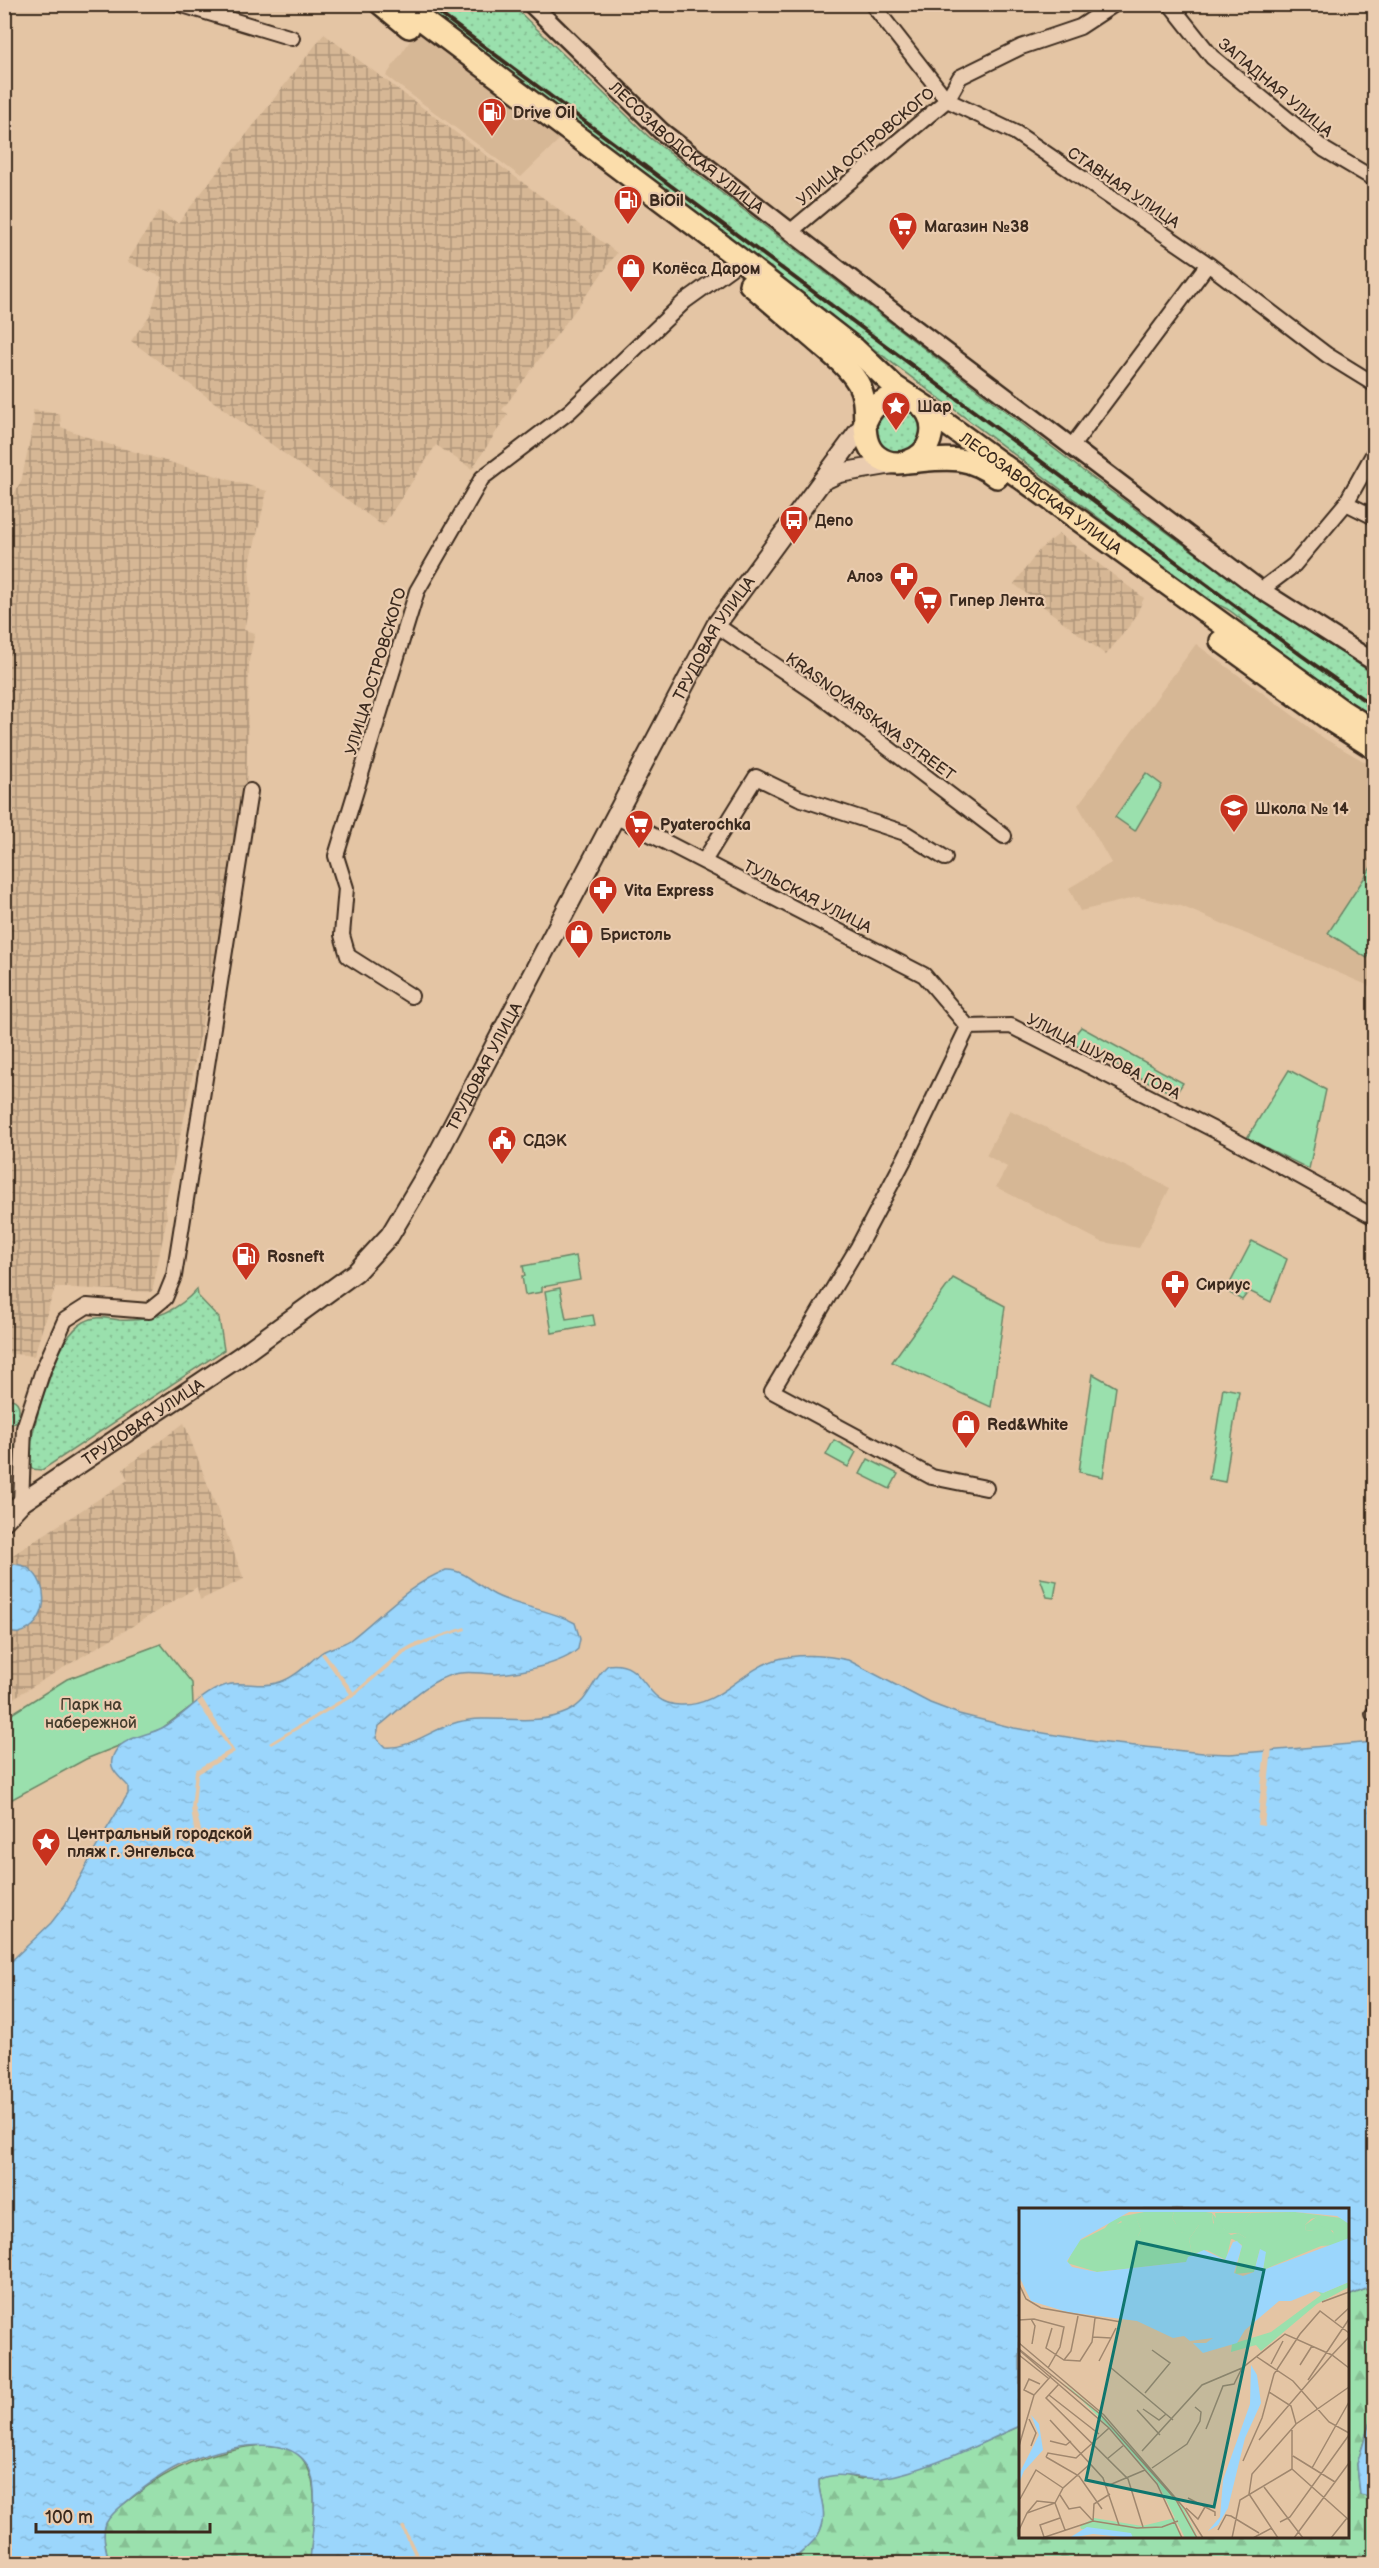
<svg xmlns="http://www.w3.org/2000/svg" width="1379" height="2568" font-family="'Balsamiq Sans',sans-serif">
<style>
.built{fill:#d6b795}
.industrial{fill:url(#industrial-grid)}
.grass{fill:url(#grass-dots);stroke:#6a8566;stroke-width:1.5}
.forest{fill:url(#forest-firs);stroke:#6a8566;stroke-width:1.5}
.green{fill:#9ae0ad;stroke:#6a8566;stroke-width:1.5}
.water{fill:url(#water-ripples);stroke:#7591a3;stroke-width:1.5}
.pier{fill:#e4c5a4}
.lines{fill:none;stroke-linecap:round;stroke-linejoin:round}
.minor-casing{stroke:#3b2a1e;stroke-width:18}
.tertiary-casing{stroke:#3b2a1e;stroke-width:21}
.secondary-casing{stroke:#3b2a1e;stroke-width:22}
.primary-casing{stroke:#3b2a1e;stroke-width:26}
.minor{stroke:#eaccb0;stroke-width:14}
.tertiary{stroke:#eaccb0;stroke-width:16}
.secondary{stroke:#eaccb0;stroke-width:18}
.primary{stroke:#fbddab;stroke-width:21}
.rail{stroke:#3b2a1e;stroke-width:4}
.labels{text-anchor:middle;stroke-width:4.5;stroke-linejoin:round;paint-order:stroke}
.street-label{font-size:16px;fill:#3b2a1e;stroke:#eaccb0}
.poi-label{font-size:16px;font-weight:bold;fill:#3b2a1e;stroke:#eaccb0;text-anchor:start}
.park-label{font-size:16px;fill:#443c2c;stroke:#eaccb0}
.inset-road{fill:none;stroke:#a0876e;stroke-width:1.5}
.view{fill:#0f766e;fill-opacity:0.15;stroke:#0f766e;stroke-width:3}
.inset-edge{fill:none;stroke:#3b2a1e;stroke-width:3}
</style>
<defs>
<pattern id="industrial-grid" width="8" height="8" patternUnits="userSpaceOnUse" patternTransform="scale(1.5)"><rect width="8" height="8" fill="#d6b795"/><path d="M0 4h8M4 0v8" fill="none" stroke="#af9579"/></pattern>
<pattern id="grass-dots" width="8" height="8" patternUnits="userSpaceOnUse" patternTransform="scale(1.5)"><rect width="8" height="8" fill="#9ae0ad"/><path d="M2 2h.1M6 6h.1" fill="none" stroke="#86c094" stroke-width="1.8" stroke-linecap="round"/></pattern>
<pattern id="forest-firs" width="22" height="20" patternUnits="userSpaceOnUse" patternTransform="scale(1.5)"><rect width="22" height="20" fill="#9ae0ad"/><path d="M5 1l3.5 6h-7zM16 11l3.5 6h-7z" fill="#86c094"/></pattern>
<pattern id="water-ripples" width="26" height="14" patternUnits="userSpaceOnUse" patternTransform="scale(1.5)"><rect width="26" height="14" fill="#9bd6fc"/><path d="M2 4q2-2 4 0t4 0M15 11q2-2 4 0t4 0" fill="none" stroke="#86b8d8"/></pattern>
</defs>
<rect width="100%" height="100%" fill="#e4c5a4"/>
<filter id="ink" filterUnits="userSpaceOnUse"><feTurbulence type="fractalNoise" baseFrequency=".0167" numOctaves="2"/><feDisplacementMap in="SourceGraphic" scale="12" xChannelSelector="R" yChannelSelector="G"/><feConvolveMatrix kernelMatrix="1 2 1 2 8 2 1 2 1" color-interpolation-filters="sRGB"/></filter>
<g filter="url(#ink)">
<path class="built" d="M416,32L560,139L521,177L386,76Z
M1196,644L1325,739L1374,767V988L1181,906L1138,897L1080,911L1069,888L1111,863L1078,805Z
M1010,1110L1170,1188L1139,1248L1102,1242L996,1187L1007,1167L986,1155Z"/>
<path class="industrial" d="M324,34L617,253L502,410L508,414L472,469L436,445L383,526L131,341L150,315L162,277L127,262L159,211L178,223Z
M33,410L60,414L61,427L98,441L267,491L249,568L251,594L244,630L255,633L249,661L246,795L184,1119L165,1203L167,1217L152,1292L55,1287L34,1356L5,1353L4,512L21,482L34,421Z
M1059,534L1144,598L1134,620L1106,655L1014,584L1040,549Z
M184,1423L244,1579L200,1600L197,1587L5,1703V1560L128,1480L123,1469Z"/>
<path class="grass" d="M415,5H512L649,137L1082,470L1251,594L1374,674V720C1334,697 1296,664 1259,635C1240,621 1236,610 1211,602Z
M907,407C926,424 923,427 916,450L883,456L870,424L881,409Z
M197,1289L198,1296L219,1318L224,1350L42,1470L32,1469C21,1451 54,1361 65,1342C70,1334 75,1327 84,1322C96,1315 105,1318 119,1320C150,1322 177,1312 197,1289Z
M5,1399C20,1397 21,1409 17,1421L5,1428Z
M5,1439L14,1445L7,1494L5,1496Z"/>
<path class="forest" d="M1374,2286V2409L1357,2464L1360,2495L1374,2498V2563L789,2564C806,2547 827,2535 823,2509C822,2499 818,2490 819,2480L828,2475L839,2474L861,2479L970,2448L1020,2426V2536H1348V2296Z
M264,2445C271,2446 280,2446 287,2448C327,2462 312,2531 310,2563H109C107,2551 101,2535 106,2523C111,2512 124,2504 133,2497C172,2466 214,2449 264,2445Z"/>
<path class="green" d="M1146,773L1162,785L1135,831L1115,817Z
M1374,863V948L1367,958L1328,933Z
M1081,1027L1183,1083L1175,1095L1069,1042Z
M1289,1070L1326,1090L1309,1169L1247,1138Z
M1252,1241L1287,1259L1271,1302L1249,1291L1242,1300L1226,1291Z
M576,1256L580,1280L542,1287V1292L525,1295L522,1276H525L523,1266Z
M953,1278L1005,1306L991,1407L892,1362Z
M560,1288L566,1319L593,1315L595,1325L552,1333L545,1291Z
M1093,1374L1116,1387L1103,1477L1079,1472Z
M1223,1388L1239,1391L1225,1482L1209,1479Z
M834,1440L856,1452L848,1467L826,1455Z
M868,1459L898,1474L890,1489L860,1474Z
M1040,1578L1057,1581L1054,1598L1047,1597Z
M161,1644L192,1683L193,1705L161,1729L86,1759L5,1803V1718L67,1679Z"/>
<path class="water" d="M4,1563C11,1564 22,1564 28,1568C52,1584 48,1626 19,1633C15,1634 9,1632 5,1632Z
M446,1570C465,1569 478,1587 495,1595C521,1608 550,1609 575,1623L580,1639L578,1649C563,1664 518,1673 496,1674C481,1674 468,1670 454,1674C426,1681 402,1708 379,1726L376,1738L385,1747C411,1749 433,1728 458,1722C494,1713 532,1728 567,1712C591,1701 591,1680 608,1665C648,1660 641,1704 680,1705C719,1707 740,1671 775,1660C797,1653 826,1655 848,1660L930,1703L959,1714L1014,1728L1097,1742L1203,1753L1230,1754L1374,1742V2286L1348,2296V2210H1020V2426C976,2445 930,2470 882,2478C860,2481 840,2469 819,2480C818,2490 822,2498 823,2508C827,2536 808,2546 789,2563H310C311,2538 320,2490 309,2468C289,2427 208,2451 178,2466C162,2474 146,2486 132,2497C124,2504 111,2513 106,2523C101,2535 107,2551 109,2563L31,2564L11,2560L5,2562L4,1968L51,1923L65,1905L103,1835L128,1794V1786C117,1774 104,1767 117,1749C126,1737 149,1735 162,1728C185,1716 204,1689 231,1684C248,1682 263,1688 280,1682C296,1677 308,1663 321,1653C330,1647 341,1646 350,1640C381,1616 408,1585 446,1570Z
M1374,2409V2498L1360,2495L1357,2464Z"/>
<path class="pier" d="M465,1627L466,1630L441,1637L405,1653L357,1694L271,1745L269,1743L350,1694L321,1654L324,1652L354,1692L401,1651L413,1644Z
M202,1698L235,1752L198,1774L195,1806L202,1834L253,1835L250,1842L214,1837L198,1840L194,1830L191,1808L195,1770L230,1750L197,1702Z
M1272,1747L1264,1826L1257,1825L1265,1748Z
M404,2525L421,2561V2563H418L401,2527Z"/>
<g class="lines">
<g class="minor-casing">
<path id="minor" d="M179,4L292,38
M872,4L947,100L1016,133L1208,264L1327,355L1374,384
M1170,4L1212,57L1325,150L1374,179
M791,231L947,100L960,77L1021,47L1080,27L1115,4
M1072,446L1208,264
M1346,503L1374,517
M1261,590L1294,565L1346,503L1374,453
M716,625L816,693L1004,836
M615,816L924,975L968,1027
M704,861L756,777L799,798L905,833L945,858
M411,996L348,956L342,935L346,888L336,856L417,591L482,478L570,411L685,301L731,268
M968,1027L905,1158L858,1247L772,1391L932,1477L986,1488
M968,1027L1011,1026L1234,1140L1374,1217
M21,1503L24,1428L43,1370L65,1320L87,1306L149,1311L165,1298L174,1276L250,791
M1373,1714H1374"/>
</g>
<g class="tertiary-casing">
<g id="tertiary">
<path id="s1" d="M531,4L661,131L907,322L1261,590L1374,662"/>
</g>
</g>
<g class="secondary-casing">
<g id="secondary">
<path d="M822,481L839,473L899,463"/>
<path id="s2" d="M4,1521L21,1503L239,1357L356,1272L390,1235L434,1161L716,625L866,421"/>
</g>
</g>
<g class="primary-casing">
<g id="primary">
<path d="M381,4L409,27"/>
<path id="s3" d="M401,4L737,257L855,349L894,386L926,407L945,423L1341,710L1374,731"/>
<path d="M750,284C771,302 792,320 813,338C829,352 847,365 858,383C872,407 856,439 877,456C895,470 923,462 930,440C943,399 883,378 866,421"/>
<path d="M907,462C944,459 965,453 997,477"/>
<path d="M1221,641L1333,722L1374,748"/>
</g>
</g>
<use href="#minor" class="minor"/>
<use href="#tertiary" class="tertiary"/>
<use href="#secondary" class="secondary"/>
<use href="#primary" class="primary"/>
<path class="rail" d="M427,4L1301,655L1374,707"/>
</g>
</g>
<defs>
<g id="fuel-pin" transform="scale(1.5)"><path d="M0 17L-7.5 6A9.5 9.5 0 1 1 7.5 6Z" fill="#c8321e" stroke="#eaccb0"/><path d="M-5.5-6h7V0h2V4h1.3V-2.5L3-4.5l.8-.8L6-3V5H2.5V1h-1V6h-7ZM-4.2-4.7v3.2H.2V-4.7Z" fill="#fff"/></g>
<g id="supermarket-pin" transform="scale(1.5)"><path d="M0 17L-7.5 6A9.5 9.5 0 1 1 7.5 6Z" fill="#c8321e" stroke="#eaccb0"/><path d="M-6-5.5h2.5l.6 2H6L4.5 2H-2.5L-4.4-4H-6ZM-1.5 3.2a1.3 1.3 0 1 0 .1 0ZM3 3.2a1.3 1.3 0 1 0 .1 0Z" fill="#fff"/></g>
<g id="shop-pin" transform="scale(1.5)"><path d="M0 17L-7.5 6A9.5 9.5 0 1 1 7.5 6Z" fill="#c8321e" stroke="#eaccb0"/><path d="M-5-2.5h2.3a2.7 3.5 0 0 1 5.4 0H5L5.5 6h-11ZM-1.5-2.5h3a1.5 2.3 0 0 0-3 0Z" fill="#fff"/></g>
<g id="sight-pin" transform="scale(1.5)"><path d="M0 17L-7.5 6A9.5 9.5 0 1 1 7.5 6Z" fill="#c8321e" stroke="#eaccb0"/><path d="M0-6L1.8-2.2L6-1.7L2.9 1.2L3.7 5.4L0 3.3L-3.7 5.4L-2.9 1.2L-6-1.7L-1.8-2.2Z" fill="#fff"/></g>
<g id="bus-pin" transform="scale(1.5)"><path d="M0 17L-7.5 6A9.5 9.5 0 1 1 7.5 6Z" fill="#c8321e" stroke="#eaccb0"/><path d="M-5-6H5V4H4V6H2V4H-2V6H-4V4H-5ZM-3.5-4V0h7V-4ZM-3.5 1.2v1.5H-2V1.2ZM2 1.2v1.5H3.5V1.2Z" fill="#fff"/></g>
<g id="pharmacy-pin" transform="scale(1.5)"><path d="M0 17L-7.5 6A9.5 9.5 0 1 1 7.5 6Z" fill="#c8321e" stroke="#eaccb0"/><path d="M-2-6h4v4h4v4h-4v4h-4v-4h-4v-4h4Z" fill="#fff"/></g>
<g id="school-pin" transform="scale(1.5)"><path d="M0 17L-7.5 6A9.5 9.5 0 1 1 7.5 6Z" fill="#c8321e" stroke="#eaccb0"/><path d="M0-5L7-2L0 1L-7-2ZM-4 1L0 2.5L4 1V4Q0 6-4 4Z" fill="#fff"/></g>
<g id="civic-pin" transform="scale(1.5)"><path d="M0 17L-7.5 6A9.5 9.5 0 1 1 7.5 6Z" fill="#c8321e" stroke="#eaccb0"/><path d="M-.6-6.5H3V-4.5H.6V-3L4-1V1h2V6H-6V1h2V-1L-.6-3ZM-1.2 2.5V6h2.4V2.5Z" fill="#fff"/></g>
</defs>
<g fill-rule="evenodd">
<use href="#fuel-pin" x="492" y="112"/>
<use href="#fuel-pin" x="628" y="200"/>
<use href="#supermarket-pin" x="903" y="226"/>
<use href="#shop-pin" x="631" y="268"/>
<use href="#sight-pin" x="896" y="406"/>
<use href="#bus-pin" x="794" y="520"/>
<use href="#pharmacy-pin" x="904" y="576"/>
<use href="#supermarket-pin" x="928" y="600"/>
<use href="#school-pin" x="1234" y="808"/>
<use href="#supermarket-pin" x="639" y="824"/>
<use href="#pharmacy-pin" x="603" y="890"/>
<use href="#shop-pin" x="579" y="934"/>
<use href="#civic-pin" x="502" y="1140"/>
<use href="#fuel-pin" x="246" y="1256"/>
<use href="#pharmacy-pin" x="1175" y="1284"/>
<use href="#shop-pin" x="966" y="1424"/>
<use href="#sight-pin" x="46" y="1842"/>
</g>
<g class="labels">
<g class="street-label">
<text transform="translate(1276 87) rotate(40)" y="6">ЗАПАДНАЯ УЛИЦА</text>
<text transform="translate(865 146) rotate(-40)" y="6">УЛИЦА ОСТРОВСКОГО</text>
<text dy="6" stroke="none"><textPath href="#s1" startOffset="212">ЛЕСОЗАВОДСКАЯ УЛИЦА</textPath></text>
<text transform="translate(1124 187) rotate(34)" y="6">СТАВНАЯ УЛИЦА</text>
<text dy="6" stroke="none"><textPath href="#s3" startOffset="806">ЛЕСОЗАВОДСКАЯ УЛИЦА</textPath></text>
<text dy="6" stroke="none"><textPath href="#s2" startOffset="1161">ТРУДОВАЯ УЛИЦА</textPath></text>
<text transform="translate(375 671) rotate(-73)" y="6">УЛИЦА ОСТРОВСКОГО</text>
<text transform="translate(871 716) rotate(36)" y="6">KRASNOYARSKAYA STREET</text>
<text transform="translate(808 896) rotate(27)" y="6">ТУЛЬСКАЯ УЛИЦА</text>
<text transform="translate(1104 1056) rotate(27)" y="6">УЛИЦА ШУРОВА ГОРА</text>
<text dy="6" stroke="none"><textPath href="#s2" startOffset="675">ТРУДОВАЯ УЛИЦА</textPath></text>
<text dy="6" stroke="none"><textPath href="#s2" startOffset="171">ТРУДОВАЯ УЛИЦА</textPath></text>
</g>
<g class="poi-label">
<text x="513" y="118">Drive Oil</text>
<text x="649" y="206">BiOil</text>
<text x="924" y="232">Магазин №38</text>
<text x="652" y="274">Колёса Даром</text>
<text x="917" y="412">Шар</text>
<text x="815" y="526">Депо</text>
<text x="883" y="582" text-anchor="end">Алоэ</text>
<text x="949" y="606">Гипер Лента</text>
<text x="1255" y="814">Школа № 14</text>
<text x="660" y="830">Pyaterochka</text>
<text x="624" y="896">Vita Express</text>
<text x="600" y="940">Бристоль</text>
<text x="523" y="1146">СДЭК</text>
<text x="267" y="1262">Rosneft</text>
<text x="1196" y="1290">Сириус</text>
<text x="987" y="1430">Red&amp;White</text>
<text x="67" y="1839">Центральный городской<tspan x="67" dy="18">пляж г. Энгельса</tspan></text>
</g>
<g class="park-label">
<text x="91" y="1710">Парк на<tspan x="91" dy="18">набережной</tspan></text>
</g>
</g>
<g transform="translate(1019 2208)">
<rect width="330" height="330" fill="#e4c5a4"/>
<path d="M180,3L193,5L194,15L212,27L219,25L227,30L212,31L207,52L188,42L173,46L170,31L180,17L163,25L153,10L155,4ZM196,5H232L215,22H206L198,16ZM299,8L317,28V37L302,38L295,22L287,23L286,17ZM117,9L122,22L119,28L97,27L98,16ZM45,175L83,207L163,297L179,330H166L138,274L91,220ZM75,310L123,318L156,310L162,330H114L109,325L62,321L61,318Z" fill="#9ae0ad"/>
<path d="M136,2L155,4L153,10L157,16L161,14L163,25L169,15L180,17L170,31L173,46L168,54L78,64L48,55L58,34L86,20L94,10ZM117,10L122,22L119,28L107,22L98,26V16L102,13L107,19ZM276,4L322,10L330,16V30L317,37L314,23L302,18L299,9L292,11L286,17L287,23L302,21V38L244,62L246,47L241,41L235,64L216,66L223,37L212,30H227L219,25L197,26L193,5L206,22L215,21L232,5Z" fill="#9ae0ad" fill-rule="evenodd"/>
<path d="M330,74V79L298,96L242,143L237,137L212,144L213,136L252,124L302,87L299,83L304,85Z" fill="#9ae0ad"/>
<path d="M0,0H330V16L318,8L276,4H110L62,31L48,53L53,59L78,64L167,54L169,49L185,42L206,52L214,34L218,33L223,38L215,65L224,68L235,64L241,41L247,44L244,62L330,30V74L304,85L296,83L272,93H260L226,122L218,135L184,145L174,135H187L194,130L171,133L165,128L154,130L118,113L48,104L12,93L0,68ZM232,157L238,167L242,195L226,230L209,300L199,317L189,323L201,309L204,272L231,196ZM12,207L20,216L24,242L5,263L0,275V266L20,227ZM68,319L112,325L114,330L74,326L50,330Z" fill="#9bd6fc"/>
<path class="inset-road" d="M0,76L7,91L22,100L102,114M303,94L330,84M12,111L16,118L13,136M0,112L15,111L45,119L41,139L29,160M316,113L330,100M33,120L27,140L45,152L61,153L73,134L76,110M74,129L92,130L97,120M0,135L85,207L166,301L184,330M0,141L81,206L157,292L178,330M0,142L90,220L138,276L163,330M0,147L29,170M313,147L330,129M238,149L274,173L310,214L330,225M45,152L52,143L59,108M80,153L92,130M252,156L264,133M281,157L293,138M91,159L154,212M289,172L330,111M40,176L27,190L109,271L124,319M250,184L272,198L277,216M126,185L151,155L133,142M15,187L5,182L10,171L21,176M30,187L80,226M124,201L140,212L147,206M118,202L141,227M10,211L17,225L12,238M31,212L84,270L100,317M187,221L204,178L215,176L223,160M240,232L313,147M31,233L47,237L52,233M0,238L15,187L32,168M123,243L183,177L223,160L266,126L313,147L330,160M274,248L316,274M27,249L60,268L83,301M27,249L29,245L57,250L90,220M88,251L105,237M224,253L243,210L255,166L281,126L301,103L330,125M133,260L168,236L181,213L182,204L176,199M293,260L330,194M273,261L330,312M88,278L126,262M245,279L284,330M41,287L50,301L61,299L74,313M169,290L196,304V308M1,291L17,262L44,280M167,300L179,311L186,299M8,305L18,293L36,295L46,322M74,313L75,296L91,286M261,314L271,309L330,227M0,322L8,305L36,295L44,280L71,256M199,322L207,307L212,308L240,325M25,329L21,317L41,310M23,330L74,313L118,320L143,319L159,313M213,330L221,292L273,261V222M234,330L253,320M259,330L230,286L233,266L277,216L330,179M275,330L330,255M312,330L328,310"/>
<path class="view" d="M118,34L245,62L195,299L67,272Z"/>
<rect width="330" height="330" class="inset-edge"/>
</g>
<rect width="1379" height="2568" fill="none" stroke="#eaccb0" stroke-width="24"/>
<rect x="12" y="12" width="1355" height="2544" fill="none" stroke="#3b2a1e" stroke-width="2" filter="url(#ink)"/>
<path d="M36 2523v9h174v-9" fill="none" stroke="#3b2a1e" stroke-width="3"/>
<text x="45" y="2523" font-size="18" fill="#3b2a1e" stroke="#eaccb0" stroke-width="4.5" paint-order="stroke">100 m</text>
</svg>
